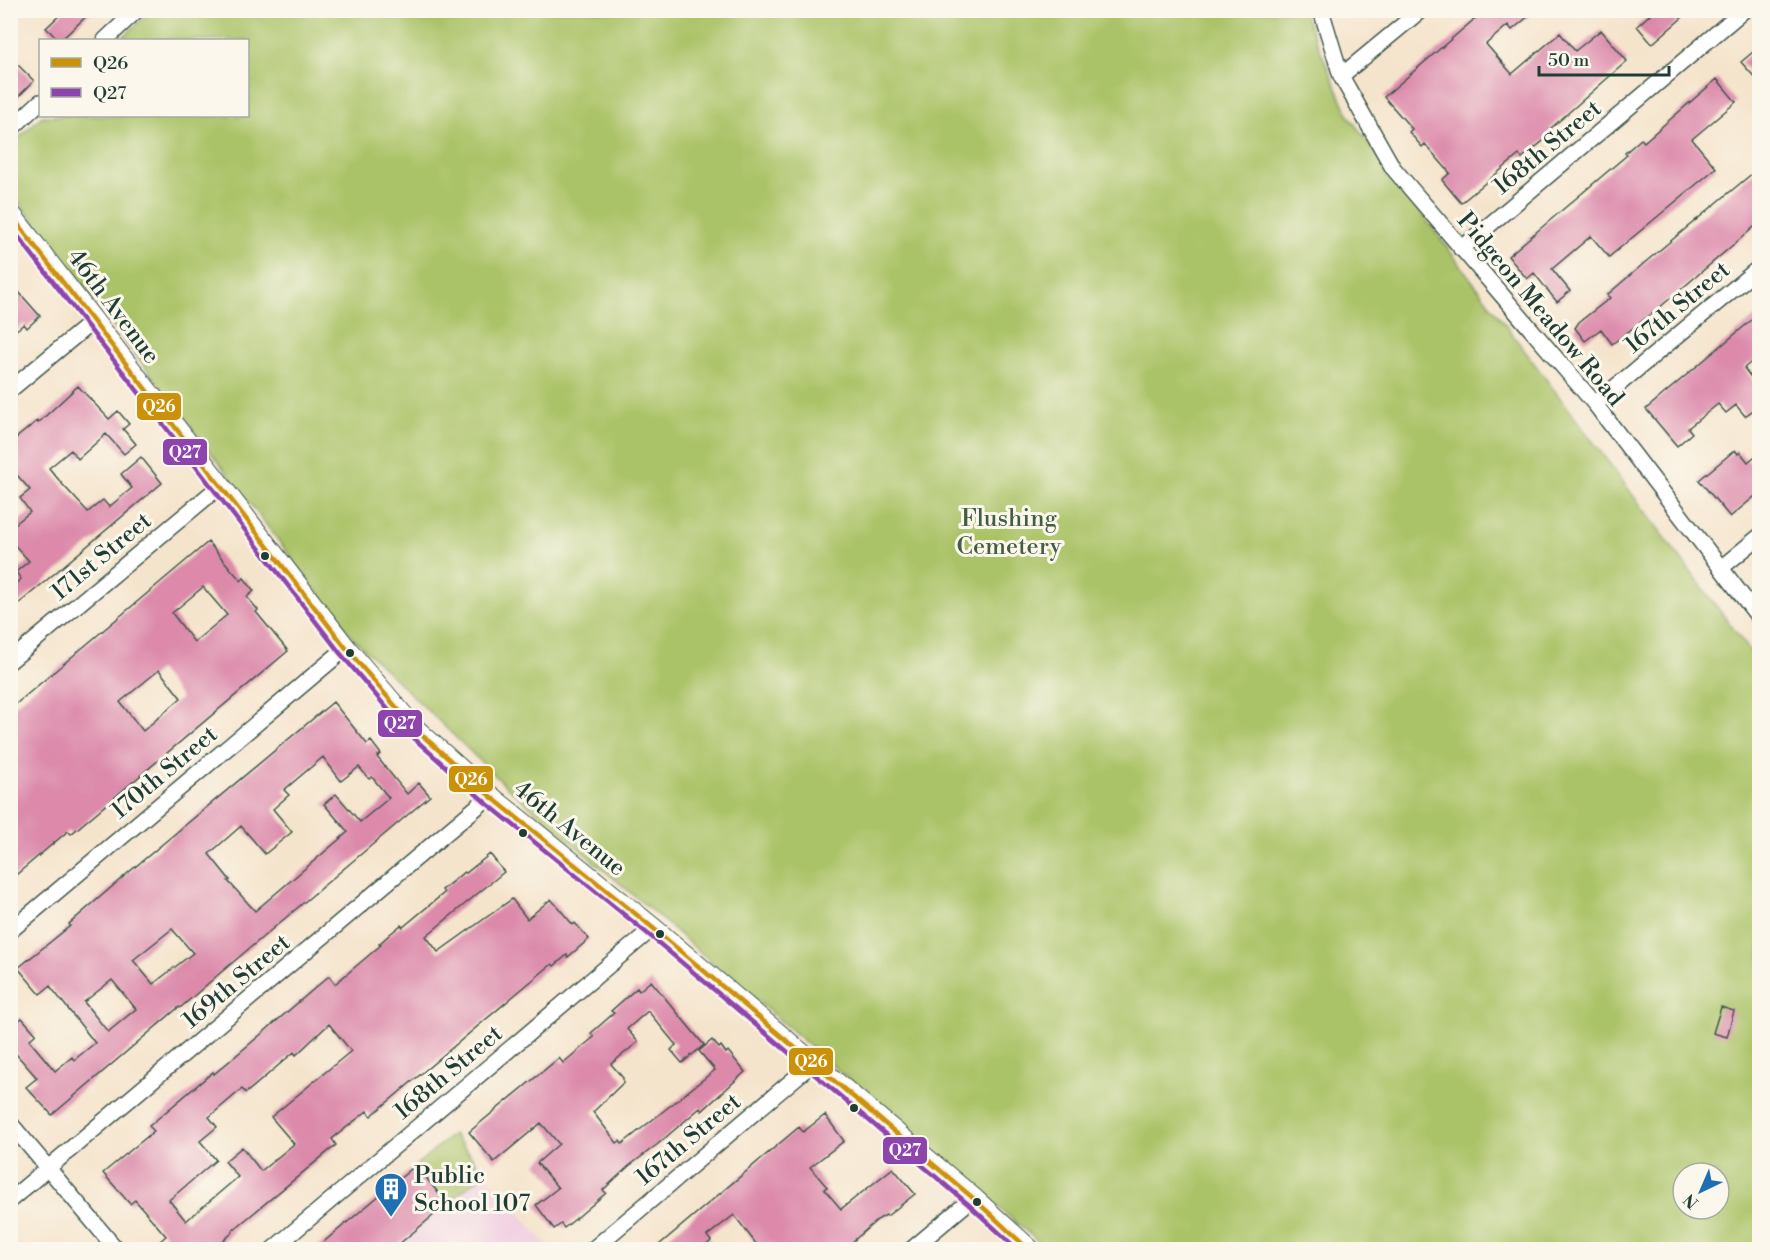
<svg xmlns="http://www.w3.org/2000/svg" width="1770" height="1260" font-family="'Libre Bodoni',serif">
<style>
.built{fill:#f1d0e2}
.green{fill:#abc368;stroke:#65804e;stroke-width:1.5;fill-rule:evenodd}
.building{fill:#dc89aa;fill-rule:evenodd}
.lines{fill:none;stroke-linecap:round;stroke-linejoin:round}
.minor-casing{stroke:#3f564b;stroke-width:18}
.tertiary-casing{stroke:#3f564b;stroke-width:22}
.minor{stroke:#fff;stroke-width:15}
.tertiary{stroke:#fff;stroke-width:20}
.bus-1-casing{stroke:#fbf7ec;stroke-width:9}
.bus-2-casing{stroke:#fbf7ec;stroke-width:9}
.bus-1{stroke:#cc910a;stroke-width:4.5}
.bus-2{stroke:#8e44ad;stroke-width:4.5}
.bus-dot{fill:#1f3d34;stroke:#fbf7ec;stroke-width:2}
.labels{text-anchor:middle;stroke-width:6;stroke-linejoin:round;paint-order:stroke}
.street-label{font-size:24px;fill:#1f3d34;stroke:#fbf7ec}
.park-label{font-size:24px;fill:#425e41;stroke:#fbf7ec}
.poi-label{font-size:24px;fill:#1f3d34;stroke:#fbf7ec;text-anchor:start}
.line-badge{stroke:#fbf7ec;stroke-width:2}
.badge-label{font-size:16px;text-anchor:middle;font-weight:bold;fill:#fff}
</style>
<rect width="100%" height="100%" fill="#fbf7ec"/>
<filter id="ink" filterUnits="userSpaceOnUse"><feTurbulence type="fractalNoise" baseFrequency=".0167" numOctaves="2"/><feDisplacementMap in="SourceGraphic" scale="12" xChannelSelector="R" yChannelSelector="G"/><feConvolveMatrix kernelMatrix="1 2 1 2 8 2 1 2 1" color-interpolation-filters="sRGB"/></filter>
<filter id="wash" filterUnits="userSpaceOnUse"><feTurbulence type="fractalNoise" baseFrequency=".008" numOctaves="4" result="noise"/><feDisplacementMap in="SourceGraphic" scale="24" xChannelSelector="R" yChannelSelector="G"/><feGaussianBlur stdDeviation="1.35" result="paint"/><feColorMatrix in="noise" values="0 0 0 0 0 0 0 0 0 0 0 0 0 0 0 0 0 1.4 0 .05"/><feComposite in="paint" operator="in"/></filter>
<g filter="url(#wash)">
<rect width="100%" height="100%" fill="#f5e4cc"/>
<path class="built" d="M453,1134L485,1173L550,1249L392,1250L447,1204L416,1165Z"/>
<path class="green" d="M151,11H1303L1350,118L1759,663L1760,1232L1751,1249H1047L507,787L353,638L11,192V145L42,116H248V40H120ZM1683,1173H1719V1209H1683Z
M453,1134L485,1173L447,1204L416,1165Z"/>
<g id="blocks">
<path class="building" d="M65,10H93L61,40H59L46,28Z
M1485,10H1536L1512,30L1508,25L1486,44L1512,74L1560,33L1575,51L1601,30L1627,61L1550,129L1553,133L1522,158L1519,155L1461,203L1442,180L1450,173L1425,144L1422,147L1409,132L1412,129L1384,97Z
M1655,10H1691L1652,44L1637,26Z
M1760,46V83L1741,62Z
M10,57L34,81L10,105Z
M1717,79L1736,102L1692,139L1716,168L1609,257L1591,236L1552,269L1570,291L1557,302L1534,273L1527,279L1508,256L1627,155L1625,153L1641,139L1644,142Z
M1760,167V222L1659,308L1612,344L1601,329L1585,341L1575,328L1579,322L1610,298L1607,295L1649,259Z
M10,282L40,316L27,328L24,324L10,335Z
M1760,313V355L1744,368L1760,389V405L1745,416L1736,405L1726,413L1718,404L1688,428L1692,433L1677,446L1646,409Z
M78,386L109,419L118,411L129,424L123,429L136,444L124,454L106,434L78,459L71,450L49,468L63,485L88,512L103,500L109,507L132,488L121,474L141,457L162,483L10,611V588L21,579L16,572L29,561L10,540V528L30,512L20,498L30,490L10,467V443L37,421L38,423Z
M1735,450L1738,454L1740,452L1748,462L1760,452V492L1730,517L1699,480Z
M208,542L241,581L244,578L254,591L247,597L258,610L256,612L288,651L71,834L68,831L10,880V709ZM203,587L227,615L194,642L172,613ZM159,670L181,698L143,731L120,702Z
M333,702L367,744L371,741L381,754L377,757L407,794L419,783L430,796L219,974L180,1008L179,1007L52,1115L26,1087L37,1078L10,1047V1027L22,1018L36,1034L29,1040L55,1071L72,1057L74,1060L95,1043L50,986L40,994L18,968L70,926L69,924L129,872ZM323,757L341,781L359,767L369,779L372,777L389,798L360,822L336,794L324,804L348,832L255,911L228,881L230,880L209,854L241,826L265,854L292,832L273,809L289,795L284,790ZM172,929L193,953L153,984L133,960ZM112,980L136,1009L108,1032L84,1002Z
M490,854L504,872L426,936L438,952L512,899L527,919L551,899L573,925L575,923L589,939L568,957L567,955L554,966L552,964L535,978L371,1116L367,1111L332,1139L336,1145L232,1231L233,1232L213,1250H167L160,1241L166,1236L135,1200L130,1204L103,1173L154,1131L149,1126L213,1072L214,1074L252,1042L329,976L335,984L381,945L379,944L390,934L401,925L403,927L444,893L442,890L464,872L466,873ZM329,1024L351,1051L271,1117L294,1144L261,1171L242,1147L225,1161L238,1177L186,1221L169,1200L216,1160L200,1141L217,1127L209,1117L242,1089L246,1093L294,1052L296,1055Z
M651,981L704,1045L682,1063L671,1050L676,1045L648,1011L627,1029L638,1042L611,1064L623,1078V1083L593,1112L617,1143L620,1141L622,1144L715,1070L699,1051L712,1040L719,1048L721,1046L726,1053L728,1051L745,1072L702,1111L700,1108L658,1144L629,1166L603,1190L606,1193L579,1216L564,1228L561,1224L554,1229L536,1205L558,1188L537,1163L559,1144L541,1123L494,1162L469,1132L559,1058L563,1063L594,1037L591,1033L614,1013L611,1011L637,988L639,991Z
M1721,1007L1734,1011L1727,1037L1713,1033Z
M825,1115L844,1141L810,1167L827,1187L824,1189L841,1209L893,1168L915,1194L887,1216L886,1215L877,1220L843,1250L760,1249L734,1215L707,1236L711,1241L701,1250H653L799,1127L803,1132Z
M416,1165L447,1204L392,1250H314Z"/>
</g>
</g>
<g filter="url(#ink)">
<use href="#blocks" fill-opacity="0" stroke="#3f564b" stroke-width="1.5"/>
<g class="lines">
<g class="minor-casing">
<path id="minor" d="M1321,10L1341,76L1393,168L1595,404L1760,619
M105,40L137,10
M1341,76L1421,10
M10,130L40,102
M1461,249L1744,10
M10,390L93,321
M1595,404L1760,267
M1721,568L1760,536
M10,661L220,486
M10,931L346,648
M10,1123L117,1250
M10,1200L490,796
M272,1250L653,928
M592,1250L813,1063
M911,1250L973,1198"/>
</g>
<g class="tertiary-casing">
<path id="tertiary" d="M10,213L346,648L413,727L490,796L653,928L973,1198L1030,1250"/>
</g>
<use href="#minor" class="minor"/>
<use href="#tertiary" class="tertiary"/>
<g class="bus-1-casing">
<path id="bus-1" d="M10,214L346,648L413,727L490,796L653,928L973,1198L1029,1250"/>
</g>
<g class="bus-2-casing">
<path id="bus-2" d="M10,226L340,653L408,733L485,802L648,934L968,1204L1018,1250"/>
</g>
<use href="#bus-1" class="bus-1"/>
<use href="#bus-2" class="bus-2"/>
</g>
</g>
<defs>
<g id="building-pin" transform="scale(1.725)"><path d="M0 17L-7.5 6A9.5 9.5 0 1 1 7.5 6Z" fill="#1f6fb2" stroke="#fbf7ec"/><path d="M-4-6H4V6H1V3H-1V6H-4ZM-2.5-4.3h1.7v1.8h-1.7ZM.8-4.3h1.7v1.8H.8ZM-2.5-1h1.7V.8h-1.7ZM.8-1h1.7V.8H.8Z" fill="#fff"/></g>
</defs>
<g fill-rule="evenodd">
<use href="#building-pin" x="391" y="1189"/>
</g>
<g class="bus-dot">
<circle cx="265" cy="556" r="5"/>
<circle cx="350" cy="653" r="5"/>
<circle cx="523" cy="833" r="5"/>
<circle cx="660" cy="934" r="5"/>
<circle cx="854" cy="1108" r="5"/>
<circle cx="977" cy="1202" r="5"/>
</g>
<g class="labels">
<g class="street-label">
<text transform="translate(1547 147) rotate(-40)" y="8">168th Street</text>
<text transform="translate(114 306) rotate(53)" y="8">46th Avenue</text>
<text transform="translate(1677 307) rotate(-40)" y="8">167th Street</text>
<text transform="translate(1541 309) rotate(50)" y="8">Pidgeon Meadow Road</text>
<text transform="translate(101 556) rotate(-40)" y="8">171st Street</text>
<text transform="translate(164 772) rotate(-40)" y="8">170th Street</text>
<text transform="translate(570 828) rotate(39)" y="8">46th Avenue</text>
<text transform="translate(236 981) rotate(-40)" y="8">169th Street</text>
<text transform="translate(448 1072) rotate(-40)" y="8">168th Street</text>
<text transform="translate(688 1139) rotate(-40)" y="8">167th Street</text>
</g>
<g class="park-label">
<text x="1009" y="526">Flushing<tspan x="1009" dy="28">Cemetery</tspan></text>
</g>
<g class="poi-label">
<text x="414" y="1183">Public<tspan x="414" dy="28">School 107</tspan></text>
</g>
</g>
<g class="line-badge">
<rect x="136" y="392" width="46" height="29" rx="6" fill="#cc910a"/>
<rect x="162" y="438" width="46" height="28" rx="6" fill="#8e44ad"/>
<rect x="377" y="709" width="46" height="29" rx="6" fill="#8e44ad"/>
<rect x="448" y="765" width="46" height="28" rx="6" fill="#cc910a"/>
<rect x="788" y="1047" width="46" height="29" rx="6" fill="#cc910a"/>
<rect x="882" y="1136" width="46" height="29" rx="6" fill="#8e44ad"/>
</g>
<g class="badge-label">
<text x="159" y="412">Q26</text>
<text x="185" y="458">Q27</text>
<text x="400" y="729">Q27</text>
<text x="471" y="785">Q26</text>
<text x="811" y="1067">Q26</text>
<text x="905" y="1156">Q27</text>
</g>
<rect width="1770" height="1260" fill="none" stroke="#fbf7ec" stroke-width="36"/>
<rect x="39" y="39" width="210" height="78" fill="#fbf7ec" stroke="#a3ada2" stroke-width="1.5"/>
<rect x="51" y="58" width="30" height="9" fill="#cc910a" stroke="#a3ada2" stroke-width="1.5"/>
<text x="93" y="69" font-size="18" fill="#1f3d34">Q26</text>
<rect x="51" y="88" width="30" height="9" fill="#8e44ad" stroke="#a3ada2" stroke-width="1.5"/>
<text x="93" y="99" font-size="18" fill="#1f3d34">Q27</text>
<g transform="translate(1701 1191) rotate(224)"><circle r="28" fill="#fbf7ec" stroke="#a3ada2" stroke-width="1.5"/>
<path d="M0-4.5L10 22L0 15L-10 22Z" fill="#1f6fb2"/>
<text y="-9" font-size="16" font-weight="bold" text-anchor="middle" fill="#1f3d34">N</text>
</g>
<path d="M1539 66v9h130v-9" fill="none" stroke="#1f3d34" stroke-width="3"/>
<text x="1548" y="66" font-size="18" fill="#1f3d34" stroke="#fbf7ec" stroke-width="4.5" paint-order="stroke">50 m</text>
</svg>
